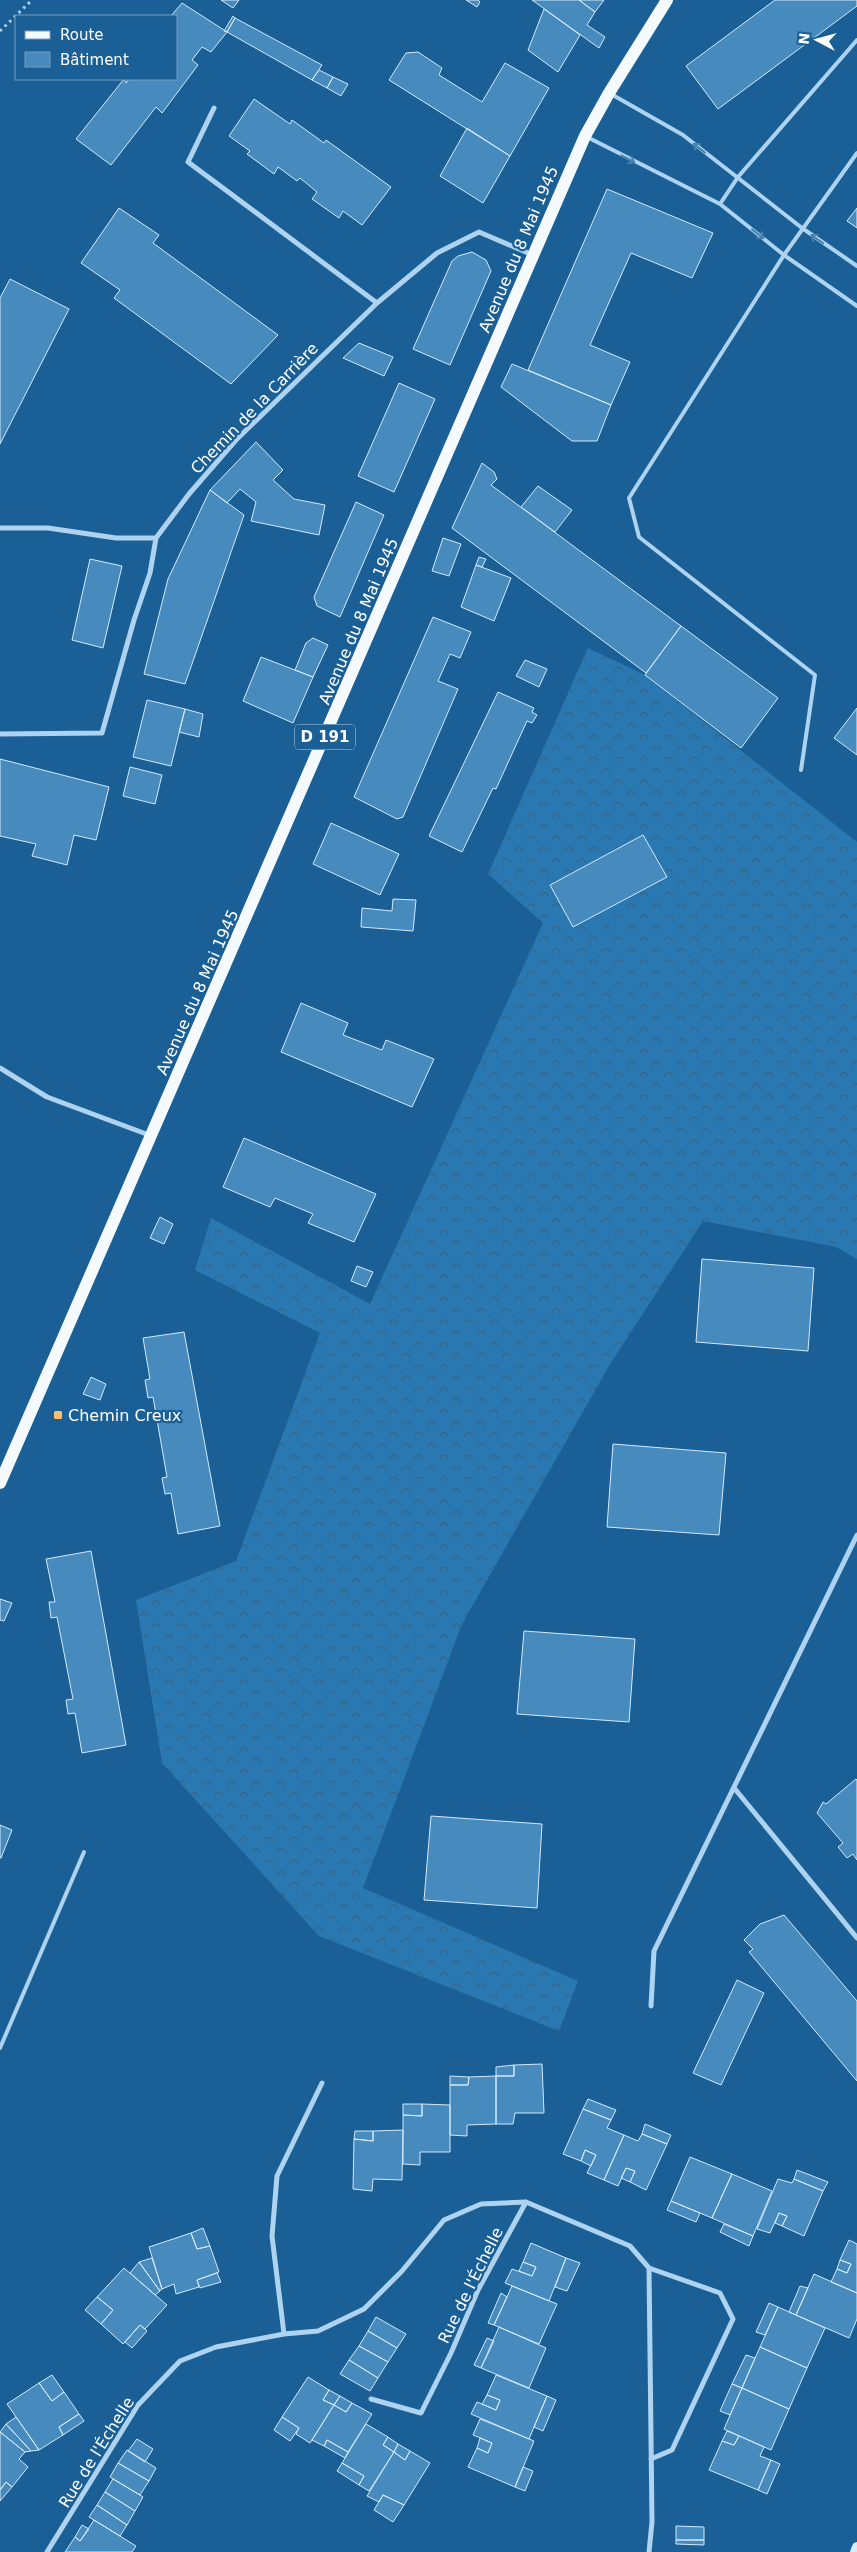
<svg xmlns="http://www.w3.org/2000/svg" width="857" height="2552" font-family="'DejaVu Sans',sans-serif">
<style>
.forest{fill:url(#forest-crowns)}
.building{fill:#478abe;stroke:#d3eafb}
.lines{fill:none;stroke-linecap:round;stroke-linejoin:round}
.path{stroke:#add3f0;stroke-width:3;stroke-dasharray:2.5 4;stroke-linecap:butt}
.lane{stroke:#add3f0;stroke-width:4}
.street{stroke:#add3f0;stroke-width:5}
.secondary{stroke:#daecfb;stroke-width:10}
.primary{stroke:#f5faff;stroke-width:12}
.oneway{stroke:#4682b0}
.poi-dot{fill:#ffc26b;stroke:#1a5f95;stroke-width:2}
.labels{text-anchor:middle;stroke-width:4.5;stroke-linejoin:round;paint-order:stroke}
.shield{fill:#1a5f95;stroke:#bacfdf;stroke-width:1}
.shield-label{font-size:15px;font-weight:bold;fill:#fff}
.street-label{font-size:16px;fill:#fff;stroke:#1a5f95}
.poi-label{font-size:16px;fill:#fff;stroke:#1a5f95;text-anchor:start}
</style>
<defs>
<pattern id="forest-crowns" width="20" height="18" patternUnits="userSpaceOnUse" patternTransform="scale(1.25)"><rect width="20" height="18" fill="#2a78b1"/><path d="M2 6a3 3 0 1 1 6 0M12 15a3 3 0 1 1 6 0" fill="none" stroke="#3b627e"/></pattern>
</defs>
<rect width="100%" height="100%" fill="#1a5f95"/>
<path class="forest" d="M588,648L645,675L857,842V1259L836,1247L703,1221L609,1366L462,1624L363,1888L578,1981L559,2031L319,1936L162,1763L136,1600L236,1561L320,1333L195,1270L211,1218L370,1304L543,923L488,874Z"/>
<path class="building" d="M221,0H239L233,8Z
M466,0H478L480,2L477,7Z
M532,0H579L595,12L587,25L605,37L599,48Z
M579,0H604L595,12Z
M775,0H857V6L718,109L686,66Z
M182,3L227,32L211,52L202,47L192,60L198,65L162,113L156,107L111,165L76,139L124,79L126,83L129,79H176V16H171Z
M544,9L580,35L558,72L528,50Z
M233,16L235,18L227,32L224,31Z
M235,18L322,65L312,80L227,32Z
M418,52L442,68L439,75L482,102L505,63L549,88L510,156L389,80L406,53Z
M319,70L333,77L327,88L312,80Z
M333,77L348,84L341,96L327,88Z
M254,99L290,124L292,120L324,143L326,140L391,187L362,225L343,211L339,218L312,199L317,192L300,178L297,181L278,167L274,174L247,154L250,151L229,136Z
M467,128L510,156L483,203L440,176Z
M607,189L713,233L692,278L631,253L590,345L630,362L611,405L528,370Z
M119,208L159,235L153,243L278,335L231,384L114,298L120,290L81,263Z
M857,208V228L847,221Z
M472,252L486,260L491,271L450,365L413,349L452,261L458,256Z
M10,279L69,309L0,444V298Z
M359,343L393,357L384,376L343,358Z
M512,364L611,405L597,441H572L501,387Z
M399,383L435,399L394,492L358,476Z
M256,442L283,470L273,480L294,499L325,505L319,535L251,521L256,502L240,489L227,503L210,490Z
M482,463L494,472L497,479L491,485L681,626L646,673L452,528Z
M538,486L572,510L555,532L521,507Z
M210,490L244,515L185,684L144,674L168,579Z
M356,502L384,515L340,617L317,606L314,597Z
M443,538L461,544L449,576L432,571Z
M479,557L486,559L482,567L476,565Z
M90,559L122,566L103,648L72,640Z
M476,565L511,578L494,621L461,607Z
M433,617L471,632L460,658L450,654L438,681L458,689L403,817L397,819L354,797Z
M681,626L778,698L741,748L645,675Z
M313,638L328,645L313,677L295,670L306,643Z
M261,657L313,677L293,723L243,701Z
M525,660L547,669L539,687L516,676Z
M498,692L534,708L532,712L537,715L532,723L527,721L496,789L493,788L462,852L429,836Z
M147,700L185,709L171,766L133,757Z
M857,708V755L834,738Z
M185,709L203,714L199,737L179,732Z
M0,759L109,787L96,840L74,835L67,865L32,856L36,844L0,836Z
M130,767L162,775L155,804L123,796Z
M331,823L399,854L380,895L313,864Z
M643,835L667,877L573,927L550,885Z
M393,899L416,900L413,931L361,927L362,908L392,911Z
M301,1003L348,1023L343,1035L382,1050L386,1040L434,1059L412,1107L281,1052Z
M244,1138L376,1194L354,1242L308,1223L313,1214L275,1198L270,1207L223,1187Z
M160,1217L173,1224L164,1244L150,1238Z
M702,1259L814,1268L808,1351L696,1342Z
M357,1266L373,1272L366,1287L351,1281Z
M184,1332L220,1526L178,1534L171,1493L165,1494L162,1478L167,1477L153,1397L148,1398L145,1380L150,1379L143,1338Z
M91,1377L106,1384L100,1400L83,1394Z
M613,1444L726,1453L719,1535L607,1527Z
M91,1551L126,1745L82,1753L75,1713L68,1714L66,1700L73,1699L57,1617L51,1618L49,1602H55L46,1559Z
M0,1599L12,1603L4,1621L0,1620Z
M524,1631L635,1639L629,1722L517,1714Z
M856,1779L857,1780V1860L853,1854L847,1858L838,1847L843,1843L817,1813L823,1802L826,1804Z
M431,1816L542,1824L537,1908L424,1900Z
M0,1825L12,1830L1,1858H0Z
M784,1915L857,2001V2081L749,1952L753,1949L744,1940L760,1924Z
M737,1980L764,1993L721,2085L693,2073Z
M542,2064L544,2113H515L513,2124H496V2076H514V2065Z
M514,2065V2076H496V2067Z
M450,2076L469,2077L468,2085H450Z
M496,2076V2124L467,2125V2136L450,2135V2085H468L469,2077Z
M588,2099L616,2110L611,2120L583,2109Z
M403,2104H422V2116L403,2115Z
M422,2104L450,2105V2152H420V2165L403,2164V2115L422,2116Z
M583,2109L611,2120L607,2128L624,2135L604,2180L587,2173L596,2155L585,2150L581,2161L563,2154Z
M645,2124L671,2135L667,2144L642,2134Z
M403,2130L402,2180L373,2179L372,2191L353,2189L354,2139L373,2141V2131Z
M355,2131H373V2141L354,2139Z
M642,2134L667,2144L646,2190L630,2182L635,2171L626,2168L618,2186L604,2180L624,2135L638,2141Z
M585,2150L596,2155L591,2166L581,2161Z
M690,2157L732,2174L712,2218L671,2201Z
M626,2168L635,2171L630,2182L621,2178Z
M797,2170L828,2182L823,2191L794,2179Z
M732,2174L772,2191L753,2236L712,2218Z
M778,2179L792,2183L794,2179L823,2191L804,2236L782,2226L787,2216L779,2213L770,2233L757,2229Z
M671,2201L700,2213L696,2222L667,2210Z
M779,2213L787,2216L782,2226L775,2223Z
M724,2224L753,2236L749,2246L720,2232Z
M203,2228L210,2246L197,2249L191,2233Z
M191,2233L197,2249L210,2246L219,2272L197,2280L199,2287L176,2294L174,2284L162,2289L149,2247Z
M849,2240L857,2244V2293L831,2282L837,2269L847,2273L851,2264L840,2260Z
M531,2243L566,2258L549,2301L505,2283L512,2269L532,2276L536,2267L523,2262Z
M152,2258L162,2289L160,2291L139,2262Z
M566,2258L580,2263L567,2291L555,2287Z
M840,2260L851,2264L847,2273L837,2269Z
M139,2262L160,2291L155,2295L130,2273Z
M523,2262L536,2267L532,2276L519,2271Z
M124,2268L167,2305L145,2329L140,2325L123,2344L101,2324L113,2310L97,2297Z
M217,2273L221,2282L200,2288L197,2280Z
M814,2274L857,2293V2319L849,2338L796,2315Z
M512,2286L557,2304L539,2344L494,2325Z
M800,2286L808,2288L796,2315L789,2312Z
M501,2293L507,2297L494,2325L488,2323Z
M97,2297L113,2310L101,2324L85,2310Z
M769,2303L778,2307L765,2335L756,2332Z
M778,2307L825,2328L807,2368L760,2347Z
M376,2317L406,2334L397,2348L368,2331Z
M140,2325L147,2331L132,2348L125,2342Z
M499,2327L546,2348L529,2388L481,2368Z
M368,2331L397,2348L388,2362L359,2346Z
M487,2338L494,2341L481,2368L474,2365Z
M359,2346L388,2362L378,2378L349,2360Z
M760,2347L807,2368L789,2409L742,2388Z
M746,2355L755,2358L742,2388L732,2384Z
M349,2360L378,2378L370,2391L340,2374Z
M52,2375L64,2392L52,2401L39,2383Z
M496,2375L547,2396L529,2439L471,2414L477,2402L496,2410L500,2400L487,2395Z
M308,2377L329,2390L323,2400L334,2405L310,2443L296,2434L299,2428L282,2417Z
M39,2383L52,2401L64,2392L79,2414L59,2427L63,2435L39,2450L7,2404Z
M732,2384L742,2388L730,2415L720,2411Z
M742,2388L789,2409L771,2450L724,2429Z
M329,2390L340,2396L334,2405L323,2400Z
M487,2395L500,2400L496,2410L482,2404Z
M340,2396L352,2403L346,2412L334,2405Z
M547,2396L556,2400L543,2431L534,2427Z
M352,2403L372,2414L348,2452L327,2440L324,2446L312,2440L334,2405L346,2412Z
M79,2414L84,2421L63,2435L59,2427Z
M16,2417L39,2450L31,2451L6,2424Z
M282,2417L299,2428L290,2441L274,2430Z
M480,2419L534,2441L515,2487L468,2467L477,2448L488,2453L492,2443L473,2435Z
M6,2424L31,2451L25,2452L0,2432Z
M366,2424L388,2437L383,2445L394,2452L369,2491L359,2485L364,2476L342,2463Z
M727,2431L739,2436L734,2445L722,2441Z
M0,2432L25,2452L19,2459L28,2467L12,2487L6,2482L0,2490Z
M739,2436L764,2447L760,2456L771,2460L758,2490L709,2470L722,2441L734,2445Z
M388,2437L398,2444L394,2452L383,2445Z
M480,2438L492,2443L488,2453L477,2448Z
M137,2439L153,2449L145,2462L128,2451Z
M327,2440L348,2452L345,2458L324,2446Z
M398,2444L410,2451L405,2460L394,2452Z
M127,2450L156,2468L149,2481L118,2463Z
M410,2451L430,2463L404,2505L383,2495L379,2502L367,2496L394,2452L405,2460Z
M771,2460L780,2464L767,2494L758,2490Z
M118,2463L149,2481L140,2495L110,2477Z
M342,2463L364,2476L359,2485L337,2471Z
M523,2467L533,2471L525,2491L515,2487Z
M113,2479L143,2497L135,2511L105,2492Z
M6,2482L12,2487L0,2501V2490Z
M105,2492L135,2511L127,2525L97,2505Z
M383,2495L404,2505L393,2522L374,2510Z
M97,2505L127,2525L120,2536L89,2517Z
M94,2520L136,2546L132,2552H65L75,2537L80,2541Z
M82,2525L89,2529L80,2541L75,2537Z
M676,2526L704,2527V2540H676Z
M676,2540H704V2545L676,2544Z"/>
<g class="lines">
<path class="path" d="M0,31L32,0"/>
<path class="lane" d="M611,94L683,135L802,228L857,266
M587,137L720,204L784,255L857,306
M720,204L738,177L857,40
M801,770L815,675L639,537L629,498L784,255L857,153
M0,2048L84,1852"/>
<path class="street" d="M214,108L188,162L377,303L437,253L479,232L533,255
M0,528H48L116,538H156
M0,734L102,733L134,620L150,573L156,538L189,494L236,440L377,303
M0,1068L47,1097L149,1135
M735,1789L857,1938
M651,2006L654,1951L857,1535
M649,2268L720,2293L733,2319L672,2450L651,2459
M284,2334L272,2236L277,2176L322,2083
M371,2399L421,2413L451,2353L478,2290L526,2202
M47,2552L138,2405L180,2361L216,2347L284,2334L318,2331L364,2309L402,2271L444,2220L481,2204L526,2202L630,2246L649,2268L652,2522L649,2552"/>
<path class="secondary" d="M855,2552L857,2547"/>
<path class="primary" d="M0,1483L585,136L609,93L667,0"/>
</g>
<defs><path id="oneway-shaft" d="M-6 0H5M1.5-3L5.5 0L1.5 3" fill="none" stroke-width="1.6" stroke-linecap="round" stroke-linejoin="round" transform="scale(1.25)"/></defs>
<g class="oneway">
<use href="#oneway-shaft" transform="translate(699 148) rotate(-142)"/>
<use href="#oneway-shaft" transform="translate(628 159) rotate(28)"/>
<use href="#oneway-shaft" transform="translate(758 234) rotate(38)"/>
<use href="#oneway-shaft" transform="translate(817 239) rotate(-145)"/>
</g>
<rect class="poi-dot" x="53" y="1410" width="10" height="10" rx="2.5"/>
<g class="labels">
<rect class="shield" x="295" y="724.5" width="60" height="25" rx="4"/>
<g class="shield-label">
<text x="325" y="742">D 191</text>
</g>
<g class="street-label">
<text transform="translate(518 249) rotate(-67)" y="6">Avenue du 8 Mai 1945</text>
<text transform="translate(254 408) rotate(-46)" y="6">Chemin de la Carrière</text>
<text transform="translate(358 621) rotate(-67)" y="6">Avenue du 8 Mai 1945</text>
<text transform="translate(197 992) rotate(-66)" y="6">Avenue du 8 Mai 1945</text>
<text transform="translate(470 2285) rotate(-64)" y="6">Rue de l'Échelle</text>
<text transform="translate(96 2452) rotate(-58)" y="6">Rue de l'Échelle</text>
</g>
<g class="poi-label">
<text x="68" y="1421">Chemin Creux</text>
</g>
</g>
<rect x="15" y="15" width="162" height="65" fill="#1a5f95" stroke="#769fbf"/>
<rect x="25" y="31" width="25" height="8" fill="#f5faff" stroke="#769fbf"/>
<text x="60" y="40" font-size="15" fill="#ffffff">Route</text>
<rect x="25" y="52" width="25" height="15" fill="#478abe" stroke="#769fbf"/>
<text x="60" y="65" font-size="15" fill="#ffffff">Bâtiment</text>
<g transform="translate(817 40) rotate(276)" stroke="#1a5f95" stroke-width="4" paint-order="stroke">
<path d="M0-4L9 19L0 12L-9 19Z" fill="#ffffff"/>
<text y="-8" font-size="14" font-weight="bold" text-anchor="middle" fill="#ffffff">N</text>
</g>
</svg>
